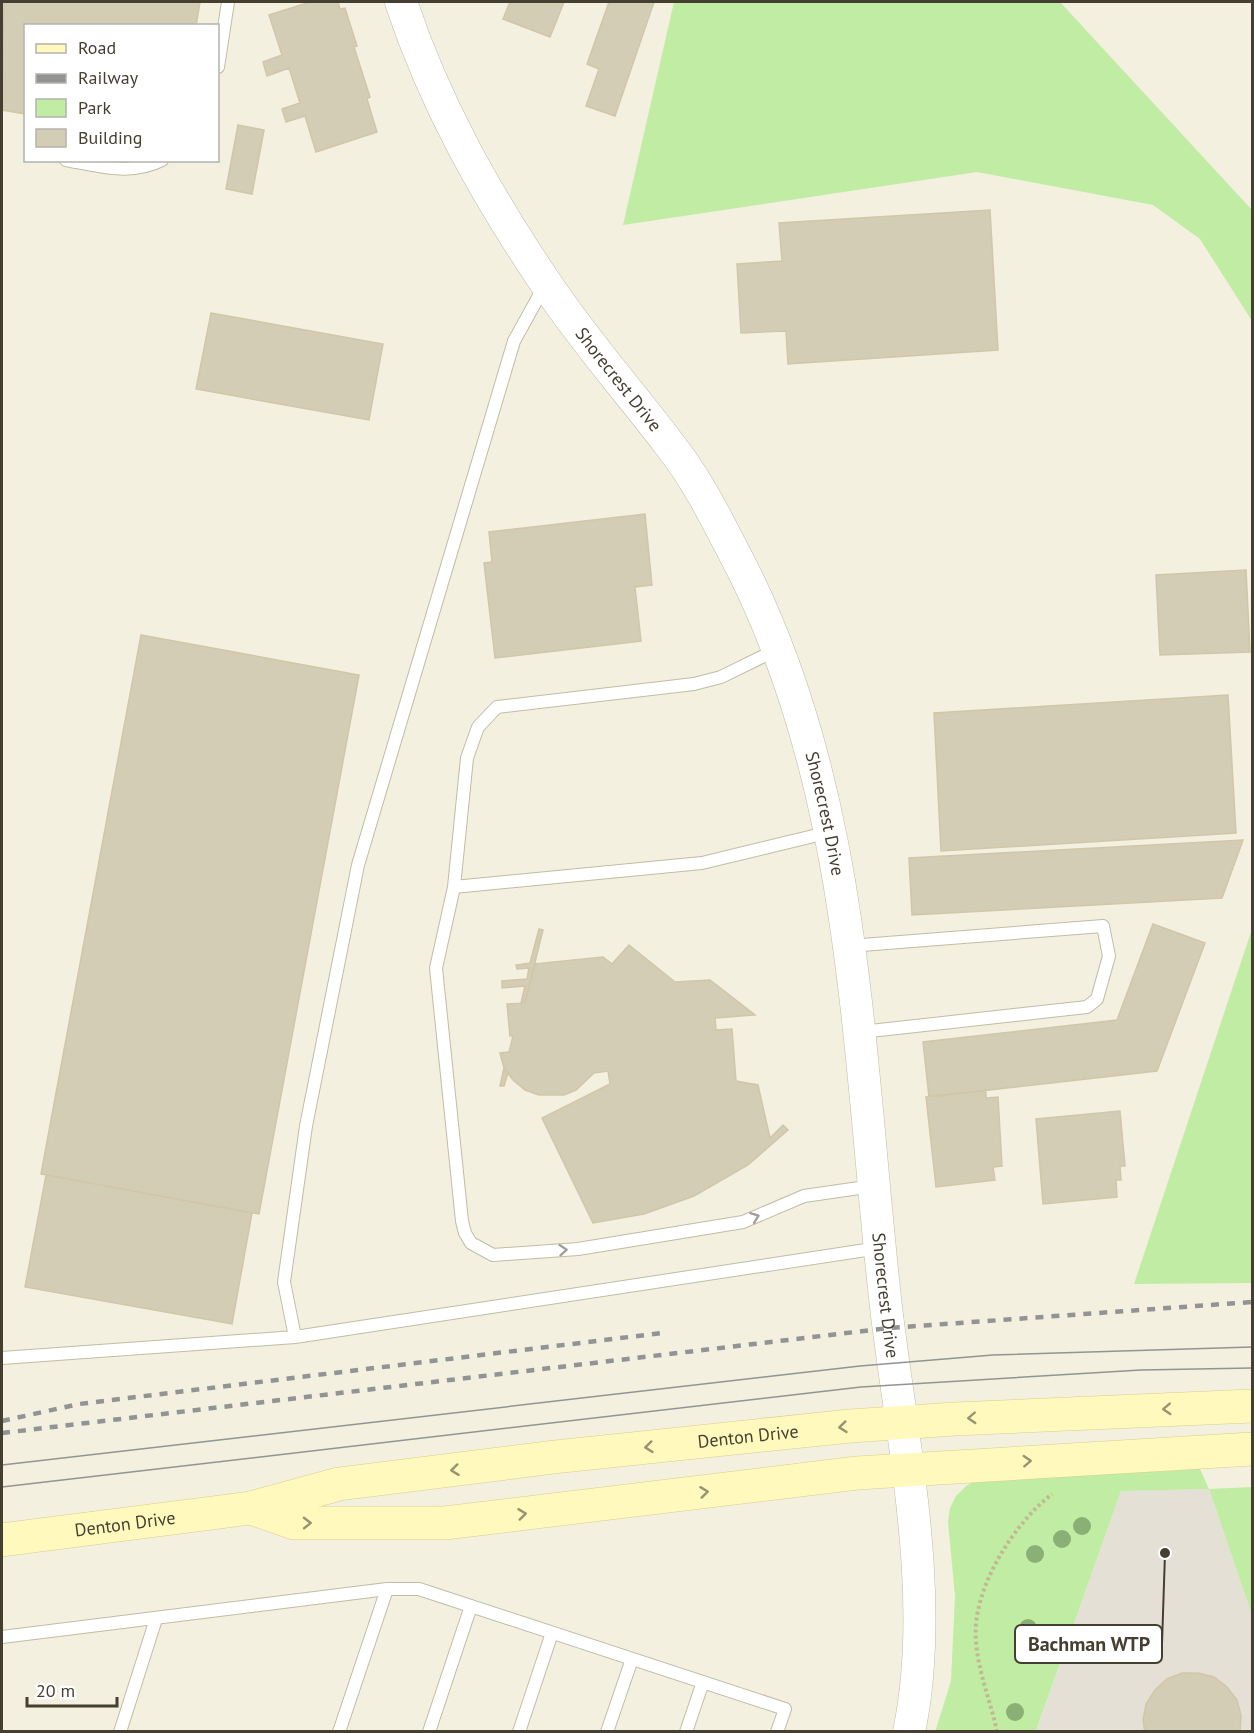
<svg xmlns="http://www.w3.org/2000/svg" width="1254" height="1733" font-family="'PT Sans',sans-serif">
<style>
.industrial{fill:#e4e0d6}
.green{fill:#c1eca4}
.building{fill:#d4cdb5;stroke:#d1c6a7;stroke-width:1.5}
.lines{fill:none;stroke-linecap:round;stroke-linejoin:round}
.service-casing{stroke:#c1bca5;stroke-width:14}
.tertiary-casing{stroke:#c1bca5;stroke-width:33}
.secondary-casing{stroke:#d8cf8b;stroke-width:34}
.path{stroke:#c2b892;stroke-width:4;stroke-dasharray:3 3;stroke-linecap:butt}
.service{stroke:#fff;stroke-width:12}
.tertiary{stroke:#fff;stroke-width:32}
.secondary{stroke:#fff9be;stroke-width:33}
.tram{stroke:#939393;stroke-width:1.5}
.rail{stroke:#939393;stroke-width:4.5;stroke-dasharray:8 8;stroke-linecap:butt}
.tree{fill:#8ab076}
.oneway{stroke:#a29f98}
.oneway2{stroke:#989370}
.labels{text-anchor:middle;stroke-width:5;stroke-linejoin:round;paint-order:stroke}
.street-label{font-size:18px;fill:#443f31;stroke:#fff}
.leader{fill:none;stroke:#443f31;stroke-width:2}
.callout-dot{fill:#443f31;stroke:#fff;stroke-width:2}
.callout{fill:#fff;stroke:#443f31;stroke-width:2}
.callout-label{font-size:20px;text-anchor:middle;font-weight:bold;fill:#443f31}
</style>
<rect width="100%" height="100%" fill="#f3f0e0"/>
<path class="industrial" d="M1209,1489L1252,1615V1731L1036,1732L1121,1491Z"/>
<path class="green" d="M674,2H1060L1252,210V321L1200,239L1153,205L977,172L623,225Z
M1252,929V1283L1134,1284Z
M1200,1469L1209,1489L1252,1487V1615L1209,1489L1121,1491L1036,1731L935,1732L951,1681L955,1596L948,1522L950,1508L956,1496L966,1486L978,1479Z"/>
<path class="building" d="M4,2H200L196,26H26V114L2,110Z
M310,2H338L340,9L345,8L357,46L354,47L370,97L367,99L377,132L316,152L305,116L286,122L282,109L300,103L289,68L267,76L263,62L282,55L269,15Z
M510,2H564L550,37L503,19Z
M609,2H654L615,116L586,106L599,69L587,64Z
M238,125L264,130L252,194L226,189Z
M990,210L998,350L788,364L786,331L741,333L737,264L782,261L779,223Z
M211,313L383,344L369,420L196,389Z
M645,514L652,585L635,587L641,641L495,658L484,563L492,562L489,532Z
M1246,570L1250,652L1160,655L1156,575Z
M141,635L359,675L259,1214L41,1174Z
M1228,695L1236,833L941,851L934,713Z
M1243,840L1222,898L912,915L909,858Z
M1153,924L1205,943L1157,1071L929,1097L923,1042L1117,1020Z
M539,929L543,930L525,1003H521L525,986L502,988V981L527,979L529,968L517,969L516,965L530,963Z
M629,945L675,982L710,980L755,1015L715,1018L716,1030L732,1029L736,1081L758,1085L770,1138L783,1125L788,1130L748,1165L694,1196L644,1214L593,1223L542,1118L610,1084L608,1071L594,1073L576,1090L564,1095H539L525,1090L513,1080L504,1068L500,1053L509,1052L513,1036H510L507,1004L525,1003L535,964L603,957L612,964Z
M504,1068L508,1073L504,1086H500Z
M986,1090V1098L998,1097L1002,1166L993,1167L995,1180L936,1187L926,1097Z
M1120,1111L1125,1166H1120L1121,1180H1116L1117,1197L1043,1204L1036,1119Z
M46,1175L252,1213L232,1324L25,1287Z
M1182,1673H1198L1214,1677L1227,1687L1237,1700L1241,1715L1240,1732H1145L1143,1720L1146,1704L1155,1690L1167,1679Z"/>
<g class="lines">
<g class="service-casing">
<path id="service" d="M218,67L228,2
M66,160C98,166 131,176 162,160
M776,650L721,677L694,684L497,707L478,727L467,758L454,887L702,863L830,832
M454,887L436,968L462,1221L465,1233L471,1243L493,1255L578,1249L743,1222L804,1196L873,1186
M849,946L1103,926L1109,956L1097,999L1087,1007L861,1032
M295,1337L284,1282L306,1126L358,865L514,341L545,285
M2,1358L295,1337L879,1248
M2,1637L387,1589H419L785,1709L777,1732
M120,1732L156,1619
M339,1732L387,1589
M429,1732L471,1606
M519,1732L552,1633
M607,1732L632,1659
M686,1732L703,1682"/>
</g>
<g class="tertiary-casing">
<g id="tertiary">
<path id="s1" d="M401,2C435,104 485,193 545,282C582,338 628,390 669,444C694,475 713,512 731,547C857,780 857,1050 886,1307C902,1442 937,1598 909,1732"/>
</g>
</g>
<g class="secondary-casing">
<g id="secondary">
<path d="M251,1508L294,1523H445L857,1473L1252,1449"/>
<path id="s2" d="M2,1540L251,1508L339,1484L554,1457L850,1426L955,1419L1252,1406"/>
</g>
</g>
<path class="path" d="M997,1732C991,1702 978,1672 976,1641C971,1591 1013,1524 1052,1494"/>
<use href="#service" class="service"/>
<use href="#tertiary" class="tertiary"/>
<use href="#secondary" class="secondary"/>
<path class="tram" d="M2,1465L860,1366L993,1355L1252,1347
M2,1487L861,1387L1141,1370L1252,1368"/>
<path class="rail" d="M2,1421L79,1404L662,1333
M2,1433L889,1328L1252,1302"/>
</g>
<g class="tree">
<circle cx="1082" cy="1526" r="9"/>
<circle cx="1062" cy="1539" r="9"/>
<circle cx="1035" cy="1554" r="9"/>
<circle cx="1028" cy="1628" r="9"/>
<circle cx="1015" cy="1712" r="9"/>
</g>
<defs><path id="oneway-chevron" d="M-2-3.5L2.5 0L-2 3.5" fill="none" stroke-width="1.6" stroke-linecap="round" stroke-linejoin="round" transform="scale(1.5)"/></defs>
<g class="oneway">
<use href="#oneway-chevron" transform="translate(755 1217) rotate(-21)"/>
<use href="#oneway-chevron" transform="translate(563 1250) rotate(-5)"/>
</g>
<g class="oneway2">
<use href="#oneway-chevron" transform="translate(1167 1409) rotate(177)"/>
<use href="#oneway-chevron" transform="translate(972 1418) rotate(177)"/>
<use href="#oneway-chevron" transform="translate(843 1427) rotate(174)"/>
<use href="#oneway-chevron" transform="translate(649 1447) rotate(174)"/>
<use href="#oneway-chevron" transform="translate(1027 1461) rotate(-3)"/>
<use href="#oneway-chevron" transform="translate(455 1470) rotate(173)"/>
<use href="#oneway-chevron" transform="translate(704 1492) rotate(-7)"/>
<use href="#oneway-chevron" transform="translate(522 1514) rotate(-7)"/>
<use href="#oneway-chevron" transform="translate(307 1523) rotate(-1)"/>
</g>
<g class="labels">
<g class="street-label">
<text dy="6" stroke="none"><textPath href="#s1" startOffset="438">Shorecrest Drive</textPath></text>
<text dy="6" stroke="none"><textPath href="#s1" startOffset="924">Shorecrest Drive</textPath></text>
<text dy="6" stroke="none"><textPath href="#s1" startOffset="1410">Shorecrest Drive</textPath></text>
<text dy="6" stroke="none"><textPath href="#s2" startOffset="754">Denton Drive</textPath></text>
<text dy="6" stroke="none"><textPath href="#s2" startOffset="124">Denton Drive</textPath></text>
</g>
</g>
<path class="leader" d="M1165 1553L1162 1644"/>
<circle class="callout-dot" cx="1165" cy="1553" r="6"/>
<rect class="callout" x="1015" y="1625" width="147" height="38" rx="6"/>
<g class="callout-label">
<text x="1089" y="1651">Bachman WTP</text>
</g>
<rect width="1254" height="1733" fill="none" stroke="#443f31" stroke-width="6"/>
<rect x="24" y="24" width="195" height="138" fill="#ffffff" stroke="#b4b2ad" stroke-width="1.5"/>
<rect x="36" y="44" width="30" height="9" fill="#fff9be" stroke="#b4b2ad" stroke-width="1.5"/>
<text x="78" y="54" font-size="18" fill="#443f31">Road</text>
<rect x="36" y="74" width="30" height="9" fill="#939393" stroke="#b4b2ad" stroke-width="1.5"/>
<text x="78" y="84" font-size="18" fill="#443f31">Railway</text>
<rect x="36" y="99" width="30" height="18" fill="#c1eca4" stroke="#b4b2ad" stroke-width="1.5"/>
<text x="78" y="114" font-size="18" fill="#443f31">Park</text>
<rect x="36" y="129" width="30" height="18" fill="#d4cdb5" stroke="#b4b2ad" stroke-width="1.5"/>
<text x="78" y="144" font-size="18" fill="#443f31">Building</text>
<path d="M27 1697v9h90v-9" fill="none" stroke="#443f31" stroke-width="3"/>
<text x="36" y="1697" font-size="18" fill="#443f31" stroke="#ffffff" stroke-width="4.5" paint-order="stroke">20 m</text>
</svg>
